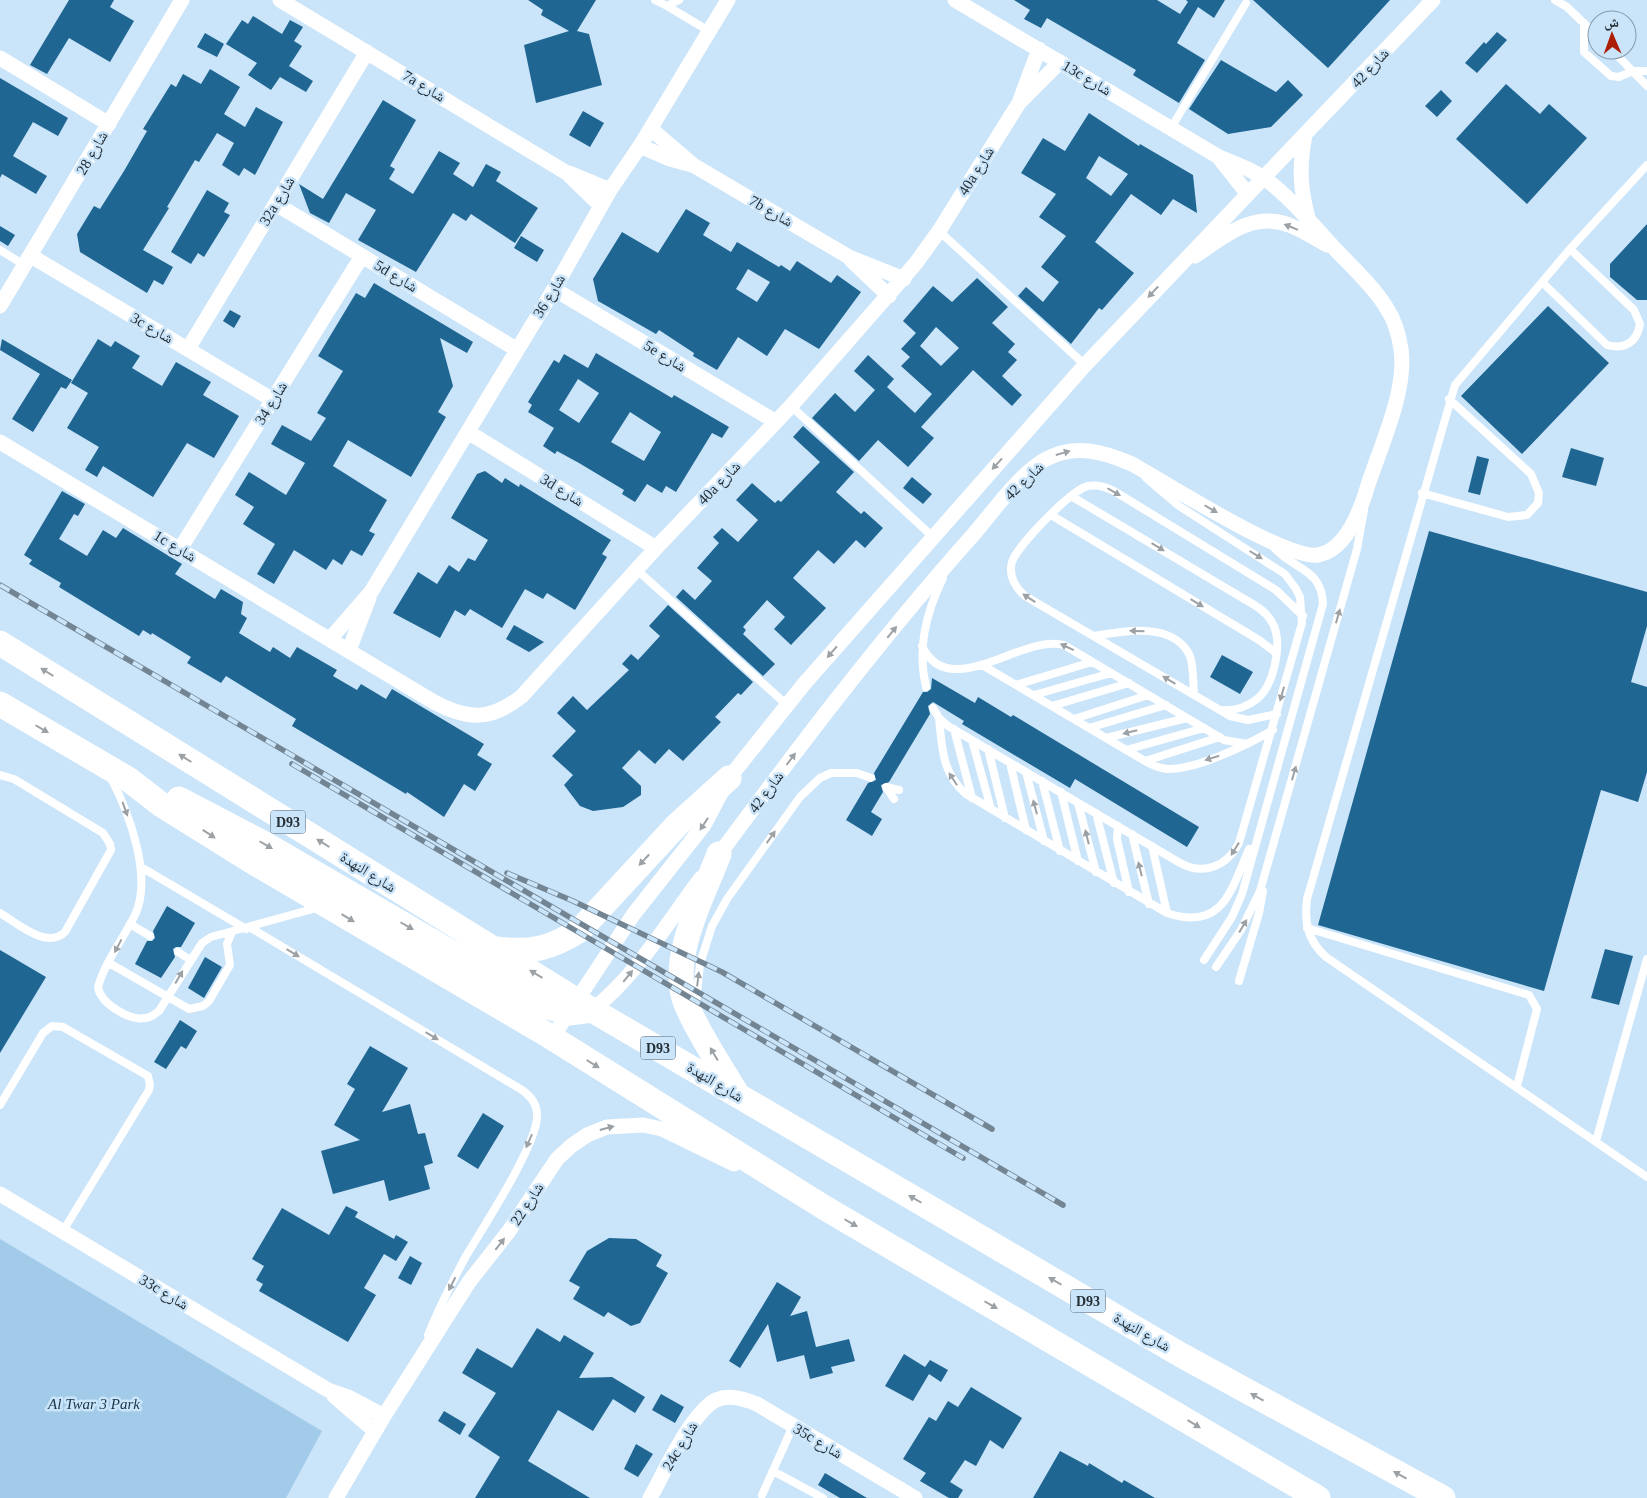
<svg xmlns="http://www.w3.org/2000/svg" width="1647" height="1498" font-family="'Times New Roman','Noto Naskh Arabic',serif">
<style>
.green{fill:#a2cae9}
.building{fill:#1f6693;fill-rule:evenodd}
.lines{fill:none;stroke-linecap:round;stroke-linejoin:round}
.service{stroke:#fff;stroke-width:8}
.minor{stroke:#fff;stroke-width:15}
.primary{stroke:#fff;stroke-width:25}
.rail-casing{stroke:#738593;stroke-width:5.5}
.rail{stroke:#cae4f9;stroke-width:4;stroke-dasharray:11;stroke-linecap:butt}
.oneway{fill:#9ca1a5}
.labels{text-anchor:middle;stroke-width:5;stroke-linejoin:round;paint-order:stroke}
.shield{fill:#cae4f9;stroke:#566570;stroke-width:1}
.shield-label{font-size:14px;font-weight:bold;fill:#242f36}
.street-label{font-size:15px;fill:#242f36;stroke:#cae4f9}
.park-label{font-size:15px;font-style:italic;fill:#173449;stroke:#cae4f9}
</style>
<rect width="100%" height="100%" fill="#cae4f9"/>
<path class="green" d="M0,1239L322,1431L286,1498H0Z"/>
<path class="building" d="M69,0H114L110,7L134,21L110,62L69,38L47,74L30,65Z
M528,0H596L577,31L589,34L602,85L536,103L524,45L569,31L541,15L543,10Z
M1014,0H1157L1180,14L1188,2L1186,0H1225L1214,18L1198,7L1177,43L1205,60L1179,103L1133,75L1136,70L1047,18L1041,28L1024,19L1030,10Z
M1253,0H1390L1328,68Z
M253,16L282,34L290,20L303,27L294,41L302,46L289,66L313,81L306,92L280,77L271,90L248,75L257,63L226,44L242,20L248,24Z
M1497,32L1507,40L1477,73L1465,63L1484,42L1486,44Z
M205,33L224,44L217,57L197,47Z
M1221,60L1276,92L1288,80L1303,95L1271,127L1228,134L1189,109Z
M210,69L240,87L224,114L245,127L256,107L283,122L255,175L244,168L239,176L222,165L234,143L217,133L199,162L195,160L167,207L169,208L143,250L173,267L163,285L154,280L147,293L80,252L77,234L94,206L100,209L124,171L147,131L143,129L171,84L176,87L183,74L201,84Z
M0,78L68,118L58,136L33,122L13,156L47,176L36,194L2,174L0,178Z
M1506,84L1540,114L1549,104L1587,138L1527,204L1456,139Z
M1441,90L1452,101L1437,117L1425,106Z
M383,100L416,120L390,166L395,169L389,179L413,194L439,151L460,163L453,174L473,187L486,164L501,172L496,181L538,208L515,243L471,214L466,221L453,213L416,272L358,240L376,210L346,193L329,223L310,213L299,184L323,199Z
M583,111L604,123L590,147L569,135Z
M1089,113L1139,146L1140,144L1193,175L1197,213L1173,199L1161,215L1131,194L1095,242L1134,273L1102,310L1099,308L1071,344L1018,296L1026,287L1043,302L1059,282L1041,267L1066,236L1039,217L1056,194L1021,173L1043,138L1065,151ZM1099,156L1128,174L1111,196L1086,178Z
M207,190L229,203L224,212L230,215L204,257L198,253L191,264L171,252Z
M686,209L710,223L703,235L731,252L737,242L779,267L781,265L790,271L797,261L831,283L837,275L861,292L819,349L785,329L767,356L738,337L717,370L693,356L694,353L659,330L656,334L598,301L593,279L622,232L658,253ZM748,269L770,282L757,302L736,289Z
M1647,224V300H1637L1610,277V264Z
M0,226L15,235L8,246L0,241Z
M521,236L544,250L537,262L514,248Z
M977,278L1008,307L992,323L1015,344L1008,352L1017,360L1002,376L1022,395L1012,406L973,370L921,427L934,438L908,467L878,440L859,461L812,418L835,393L855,412L875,390L854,371L868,355L894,379L887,387L915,413L932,394L901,366L910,357L901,349L916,333L903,321L933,286L952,302ZM936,327L959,348L941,366L920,346Z
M374,283L473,342L467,353L440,338L453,386L438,412L446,417L411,477L348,440L333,466L387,500L369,531L375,534L362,556L351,550L342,565L333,559L326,570L294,550L274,584L257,574L275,544L243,524L254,507L235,495L249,472L286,495L305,463L271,444L282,425L311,441L326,418L317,413L343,371L318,356L356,293L365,298Z
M1548,306L1609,363L1522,454L1461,396Z
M230,310L241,316L234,328L223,321Z
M2,339L72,380L66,389L61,387L33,432L12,419L40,374L0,350Z
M98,339L111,347L115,341L140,356L132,368L162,386L176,362L211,382L203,395L239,416L214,458L187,443L153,497L103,466L97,477L85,470L99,447L67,428L88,393L71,383Z
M596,353L672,398L674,395L729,427L722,438L712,433L676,492L666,486L662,493L647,484L635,502L622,494L624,490L579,463L557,451L555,454L543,446L554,428L528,412L532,405L528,402L554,360L559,363L564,354L588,368ZM578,379L599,393L579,423L559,410ZM630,412L661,432L644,461L611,442Z
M803,426L854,472L836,492L861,514L864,511L883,528L865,548L856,540L834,564L818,550L793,578L826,608L791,645L774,629L785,617L767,600L743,627L746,630L743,634L775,664L763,676L676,597L683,589L695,600L712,581L697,568L719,543L713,537L722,528L738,542L758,520L736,500L752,483L775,503L778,500L781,502L820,462L793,437Z
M1571,448L1604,458L1596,486L1562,477Z
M1477,456L1489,459L1480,495L1468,492Z
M485,471L502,483L505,478L519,487L520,484L611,540L602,554L607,557L575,610L547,593L543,599L525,589L502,628L470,609L465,616L455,610L440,638L393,613L418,572L437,584L449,565L459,572L468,558L475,561L488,540L451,518L477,474Z
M912,477L932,494L923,504L903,488Z
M62,491L85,504L78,516L74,514L59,539L87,556L103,530L116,538L123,528L182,564L175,574L215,599L221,589L243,602L241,614L247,618L239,633L270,652L273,647L290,658L297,647L337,670L333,676L357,690L361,684L386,699L392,689L484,744L477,755L492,764L475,791L464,784L444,817L407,792L406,794L292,726L296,719L226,676L221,683L187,663L191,657L152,633L151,635L143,630L139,636L59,587L61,583L29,564L32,560L24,555Z
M1429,531L1647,592V626L1631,682L1647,687V772L1638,802L1601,790L1544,991L1318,925Z
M668,605L753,682L741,695L738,693L715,717L721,722L683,761L669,749L655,764L639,750L622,768L641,786V795L623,807L593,811L580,806L564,785L573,775L552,756L576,731L557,713L573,696L587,710L629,670L622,664L631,654L638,660L660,636L649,626Z
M514,625L544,642L529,652L506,639Z
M1222,655L1253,672L1240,694L1210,677Z
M932,678L975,703L978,697L1011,717L1013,715L1199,827L1187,847L1075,779L1070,788L962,724L964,721L933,702L928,706L930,714L889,782L881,785L883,792L871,812L882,819L872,836L846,820L868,783L876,780L874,773L923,692H927L931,689Z
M167,906L195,923L181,947H176L173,949L175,957L161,978L135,964L147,941H152L155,938L153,931Z
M1605,949L1633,956L1619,1005L1591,998Z
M0,950L46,977L0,1053Z
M205,957L222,967L204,998L188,988Z
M180,1020L197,1031L186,1049L181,1046L166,1069L154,1062Z
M370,1046L408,1068L382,1112L410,1104L418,1134L425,1133L433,1163L424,1166L430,1189L389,1201L384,1180L333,1194L321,1151L360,1140L334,1125L355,1089L347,1084Z
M483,1113L504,1126L478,1169L457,1156Z
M346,1206L358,1212L355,1217L394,1239L396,1235L408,1242L396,1261L384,1254L364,1288L376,1295L348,1342L259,1291L263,1284L256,1280L264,1266L252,1259L282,1208L329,1235Z
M609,1238L636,1239L662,1255L656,1266L668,1273L640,1323L631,1326L608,1312L604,1317L573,1299L580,1287L569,1281L587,1251Z
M410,1256L422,1263L411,1285L398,1278Z
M777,1282L801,1297L790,1316L807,1311L816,1347L849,1339L855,1361L831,1367L833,1373L810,1379L804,1355L777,1362L768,1324L740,1368L729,1361Z
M537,1328L560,1342L564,1335L594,1353L579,1378L612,1377L645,1397L635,1413L613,1399L593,1431L558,1410L528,1461L590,1498H475L500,1457L468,1436L496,1393L462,1373L477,1348L512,1368Z
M904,1354L925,1367L930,1360L948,1370L941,1382L929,1374L913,1401L885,1386Z
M971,1387L1022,1418L1003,1449L990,1440L976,1466L965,1460L950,1482L963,1490L958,1498H949L920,1481L926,1473L903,1459L929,1417L936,1421L948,1401L958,1407Z
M661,1394L684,1407L675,1423L652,1410Z
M444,1411L466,1424L460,1435L438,1421Z
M636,1444L653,1454L638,1477L624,1469Z
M1060,1451L1088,1466L1089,1463L1122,1483L1124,1480L1155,1498H1033Z
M825,1473L867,1498H840L818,1485Z"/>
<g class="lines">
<path class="service" d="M655,0L667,6L679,0
M1555,0L1567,7L1597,36
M667,6L709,31
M1584,23V52L1611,76L1619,77L1633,71H1647
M1612,50L1647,86
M1171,128L1246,3
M1647,165L1570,249L1455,385L1307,899C1304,923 1308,941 1326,957L1647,1177
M939,231L1085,365
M0,250L26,266
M1542,282L1607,345C1625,350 1637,342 1640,324L1634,310L1570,249
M791,406L932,536
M1422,493L1508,517L1527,515L1538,503L1539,493L1531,474L1449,399
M1071,496L1256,606C1264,611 1270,617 1274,626C1282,646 1274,685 1257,699C1246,708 1233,711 1220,710
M1051,515L1259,640L1275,652
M637,570L787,705
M1094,636C1123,631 1174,621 1190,656C1194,668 1193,683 1194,695
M922,646C949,704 1023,633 1064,645L1224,740L1247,744
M982,665L1145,761C1151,765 1159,768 1167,769C1196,770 1247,745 1273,730
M1016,685L1092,662
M926,687C917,648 926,613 943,578
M1034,695L1111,673
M1052,706L1129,683
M933,708L939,718L948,726L1180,863C1204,876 1227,866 1239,843L1302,623L1300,597L1296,589L1285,574L1179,506L1146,478
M1277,714L1248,720L1230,716L1025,596C1015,587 1008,576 1012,562C1017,546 1072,489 1088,486C1098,484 1106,487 1114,491L1276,590L1303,616
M939,718C942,747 942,774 966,794L1167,913C1223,932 1231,890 1249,849
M1074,719L1148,695
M1089,728L1166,705
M954,729L972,798
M1106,738L1187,718
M972,740L991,809
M988,749L1005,818
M1126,750L1204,728
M1145,761L1220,737
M1010,763L1026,830
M1026,772L1044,841
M0,775L14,779L103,833L110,844L111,850L65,932C47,950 17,923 0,913
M111,778C129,813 153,877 135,915C123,939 105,962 98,987C100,1003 129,1021 145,1018C151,1018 155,1014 159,1011L202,943L211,937L320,907
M1042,781L1060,851
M1061,792L1078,861
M894,799L886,787L899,790
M1078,803L1096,872
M1096,813L1114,883
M1118,826L1117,839L1129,892
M1132,834L1149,904
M1152,846L1167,913
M141,867L246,929
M130,924L150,936
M251,928L522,1090C530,1096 537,1103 537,1115C539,1142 482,1229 466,1256C452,1282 439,1308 428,1335
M1307,928L1529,995L1537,1009L1517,1086
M178,952L189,959
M1204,960L1232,917L1242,894L1323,604C1322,567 1291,570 1272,545
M109,963L189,1009L203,1006L209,1001L230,965L227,944L232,932
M1216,967L1241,930L1260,891L1357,549L1364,510
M1239,981L1259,913L1263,891
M696,1003L700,964L712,926L727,899L800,797L820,778L831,773H857L871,778
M0,1105L43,1033L52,1026L63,1027L148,1076L150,1085L149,1090L63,1231
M1596,1141L1647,959
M773,1471L823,1498
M762,1495L793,1426"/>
<path class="minor" d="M280,0L567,173L601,206
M0,58L109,124
M1020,102L1060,62
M651,129L693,165L849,257L904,279
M1305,135C1299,166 1300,188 1308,218
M640,146L670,159L692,165
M1220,159L1247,193
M569,173L610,190
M276,204L516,349
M31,256L273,400
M1195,256C1224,237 1252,211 1289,225C1302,230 1315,238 1327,245
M851,260L889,296
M554,289L776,422
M0,306L182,0
M188,349L367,52
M468,432L656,548
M0,442L434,702C468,720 491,721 522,696L656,548L791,406L916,263L939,231L1019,103L1039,49
M180,549L362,256
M330,639L371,592L554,289L610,190L640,146L728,0
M349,650L369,598
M715,860C797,749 881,638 973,535C993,512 1019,474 1046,459C1075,443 1104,452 1132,464C1166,483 1286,560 1318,555C1347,550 1361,509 1368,485C1381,445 1407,391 1401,349C1399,335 1394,319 1386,307C1373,286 1353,268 1336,250C1314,226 1290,197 1264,178C1251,169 1234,163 1219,157L955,0
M592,1010C637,975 667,923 701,878
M552,1038L633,915L704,825L729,778L804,684L1085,365L1433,0
M0,1194L328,1390L348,1397L384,1416
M334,1396L375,1431
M336,1498L384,1416L469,1282L509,1231L557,1159L571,1146L587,1135L607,1127L643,1125L662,1129L734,1164
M650,1498C664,1473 691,1413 716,1400C730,1394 744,1399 757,1404L915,1498"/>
<path class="primary" d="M0,643L592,1010L1181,1355L1443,1498
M0,704L128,779L163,806L248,859L546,1034L825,1208L1318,1498
M179,799L265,844L542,1005L569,1013L592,1010
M719,854C703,896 668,959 686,1004C699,1035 720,1065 737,1094
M496,949C531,953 550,949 580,930L677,825L729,778"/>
<g class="rail-casing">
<path id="rail" d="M0,585L1063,1205
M292,764L963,1158
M507,873L573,901L722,972L992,1129"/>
</g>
<use href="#rail" class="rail"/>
</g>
<defs><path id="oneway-solid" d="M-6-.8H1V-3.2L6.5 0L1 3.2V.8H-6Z" transform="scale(1.25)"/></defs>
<g class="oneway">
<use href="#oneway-solid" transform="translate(1291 227) rotate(-158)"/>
<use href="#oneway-solid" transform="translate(1153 292) rotate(133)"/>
<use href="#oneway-solid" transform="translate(1063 453) rotate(-16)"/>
<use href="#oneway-solid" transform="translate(997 464) rotate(132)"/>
<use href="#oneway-solid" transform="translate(1114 492) rotate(30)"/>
<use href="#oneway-solid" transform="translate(1211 509) rotate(30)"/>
<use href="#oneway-solid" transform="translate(1158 547) rotate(31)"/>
<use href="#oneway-solid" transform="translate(1256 555) rotate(32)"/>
<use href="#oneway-solid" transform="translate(1029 598) rotate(-147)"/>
<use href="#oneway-solid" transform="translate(1197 603) rotate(31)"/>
<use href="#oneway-solid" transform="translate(1338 616) rotate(-74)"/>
<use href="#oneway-solid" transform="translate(1137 631) rotate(-179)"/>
<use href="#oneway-solid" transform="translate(892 632) rotate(-51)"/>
<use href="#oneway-solid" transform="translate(1067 647) rotate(-155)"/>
<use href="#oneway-solid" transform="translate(832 652) rotate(131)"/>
<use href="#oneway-solid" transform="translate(47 672) rotate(-148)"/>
<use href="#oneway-solid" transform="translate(1169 680) rotate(-149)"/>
<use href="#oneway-solid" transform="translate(1282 694) rotate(106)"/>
<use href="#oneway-solid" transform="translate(42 729) rotate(30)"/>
<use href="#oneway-solid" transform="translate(1130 732) rotate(166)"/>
<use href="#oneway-solid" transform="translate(185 758) rotate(-148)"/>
<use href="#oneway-solid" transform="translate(1212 758) rotate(162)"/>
<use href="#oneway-solid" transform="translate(791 759) rotate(-53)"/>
<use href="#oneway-solid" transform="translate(1294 773) rotate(-74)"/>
<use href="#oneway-solid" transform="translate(953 779) rotate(-123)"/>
<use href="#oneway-solid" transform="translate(1035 807) rotate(-105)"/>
<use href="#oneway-solid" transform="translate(125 809) rotate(70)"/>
<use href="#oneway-solid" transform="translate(704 824) rotate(123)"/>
<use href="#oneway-solid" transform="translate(209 834) rotate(33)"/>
<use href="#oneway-solid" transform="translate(771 837) rotate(-55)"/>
<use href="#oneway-solid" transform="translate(1087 837) rotate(-104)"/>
<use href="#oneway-solid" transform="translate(323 843) rotate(-148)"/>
<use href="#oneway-solid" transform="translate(266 845) rotate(30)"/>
<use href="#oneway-solid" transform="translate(1235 849) rotate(122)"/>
<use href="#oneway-solid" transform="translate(644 860) rotate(133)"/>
<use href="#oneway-solid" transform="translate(1140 869) rotate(-104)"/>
<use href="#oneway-solid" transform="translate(348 918) rotate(31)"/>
<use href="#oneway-solid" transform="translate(407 926) rotate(30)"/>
<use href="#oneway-solid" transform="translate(1243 926) rotate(-59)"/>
<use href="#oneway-solid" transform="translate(118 946) rotate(118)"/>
<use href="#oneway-solid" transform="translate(293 953) rotate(31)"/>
<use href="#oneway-solid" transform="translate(536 974) rotate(-149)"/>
<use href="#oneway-solid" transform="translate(628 976) rotate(-51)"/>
<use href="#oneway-solid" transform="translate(179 977) rotate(-60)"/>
<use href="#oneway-solid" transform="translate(698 979) rotate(-83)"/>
<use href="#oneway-solid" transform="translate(432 1036) rotate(31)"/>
<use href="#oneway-solid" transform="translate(714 1054) rotate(-121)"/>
<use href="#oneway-solid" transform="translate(593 1064) rotate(32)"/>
<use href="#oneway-solid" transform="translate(607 1128) rotate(-15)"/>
<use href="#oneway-solid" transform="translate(529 1141) rotate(114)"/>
<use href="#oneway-solid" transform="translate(915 1199) rotate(-150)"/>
<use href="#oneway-solid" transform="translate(851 1223) rotate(30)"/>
<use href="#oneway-solid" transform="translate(500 1244) rotate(-52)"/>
<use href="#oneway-solid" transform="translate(1055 1281) rotate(-150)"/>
<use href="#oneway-solid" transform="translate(452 1284) rotate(117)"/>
<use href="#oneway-solid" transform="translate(991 1305) rotate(30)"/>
<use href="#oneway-solid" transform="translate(1257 1397) rotate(-151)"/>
<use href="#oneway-solid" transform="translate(1194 1424) rotate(31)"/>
<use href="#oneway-solid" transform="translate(1400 1475) rotate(-151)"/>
</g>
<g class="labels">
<g class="shield">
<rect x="270.5" y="810.5" width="35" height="23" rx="4"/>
<rect x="640.5" y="1036.5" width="35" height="23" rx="4"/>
<rect x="1070.5" y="1289.5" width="35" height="23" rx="4"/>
</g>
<g class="shield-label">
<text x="288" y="827">D93</text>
<text x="658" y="1053">D93</text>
<text x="1088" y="1306">D93</text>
</g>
<g class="street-label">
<text transform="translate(1370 68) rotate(-47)" y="5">شارع 42</text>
<text transform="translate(1087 78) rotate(31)" y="5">13c شارع</text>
<text transform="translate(424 86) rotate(31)" y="5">7a شارع</text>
<text transform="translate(92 153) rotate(-60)" y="5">شارع 28</text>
<text transform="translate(976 171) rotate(-58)" y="5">40a شارع</text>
<text transform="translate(277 201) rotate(-59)" y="5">32a شارع</text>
<text transform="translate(771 211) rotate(30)" y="5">7b شارع</text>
<text transform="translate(396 276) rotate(31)" y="5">5d شارع</text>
<text transform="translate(549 296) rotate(-59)" y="5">شارع 36</text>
<text transform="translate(152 328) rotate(30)" y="5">3c شارع</text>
<text transform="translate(665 356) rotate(31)" y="5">5e شارع</text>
<text transform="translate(271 403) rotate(-58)" y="5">شارع 34</text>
<text transform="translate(1024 481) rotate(-44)" y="5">شارع 42</text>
<text transform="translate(719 483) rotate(-46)" y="5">40a شارع</text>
<text transform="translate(562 490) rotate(32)" y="5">3d شارع</text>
<text transform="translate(175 546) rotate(31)" y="5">1c شارع</text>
<text transform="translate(766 792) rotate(-53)" y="5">شارع 42</text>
<text transform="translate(368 872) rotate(32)" y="5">شارع النهدة</text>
<text transform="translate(715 1082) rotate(31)" y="5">شارع النهدة</text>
<text transform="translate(527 1204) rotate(-57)" y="5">شارع 22</text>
<text transform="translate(164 1292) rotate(31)" y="5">33c شارع</text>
<text transform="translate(1142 1332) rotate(30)" y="5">شارع النهدة</text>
<text transform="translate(818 1441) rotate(31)" y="5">35c شارع</text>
<text transform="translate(680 1446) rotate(-59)" y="5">24c شارع</text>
</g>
<g class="park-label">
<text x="94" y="1409">Al Twar 3 Park</text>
</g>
</g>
<g transform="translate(1612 35) rotate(358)"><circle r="24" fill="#cae4f9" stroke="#889cab"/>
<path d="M0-4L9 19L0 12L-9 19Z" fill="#ac1d05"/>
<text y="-8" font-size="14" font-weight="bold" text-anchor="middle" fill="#242f36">ش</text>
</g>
</svg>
